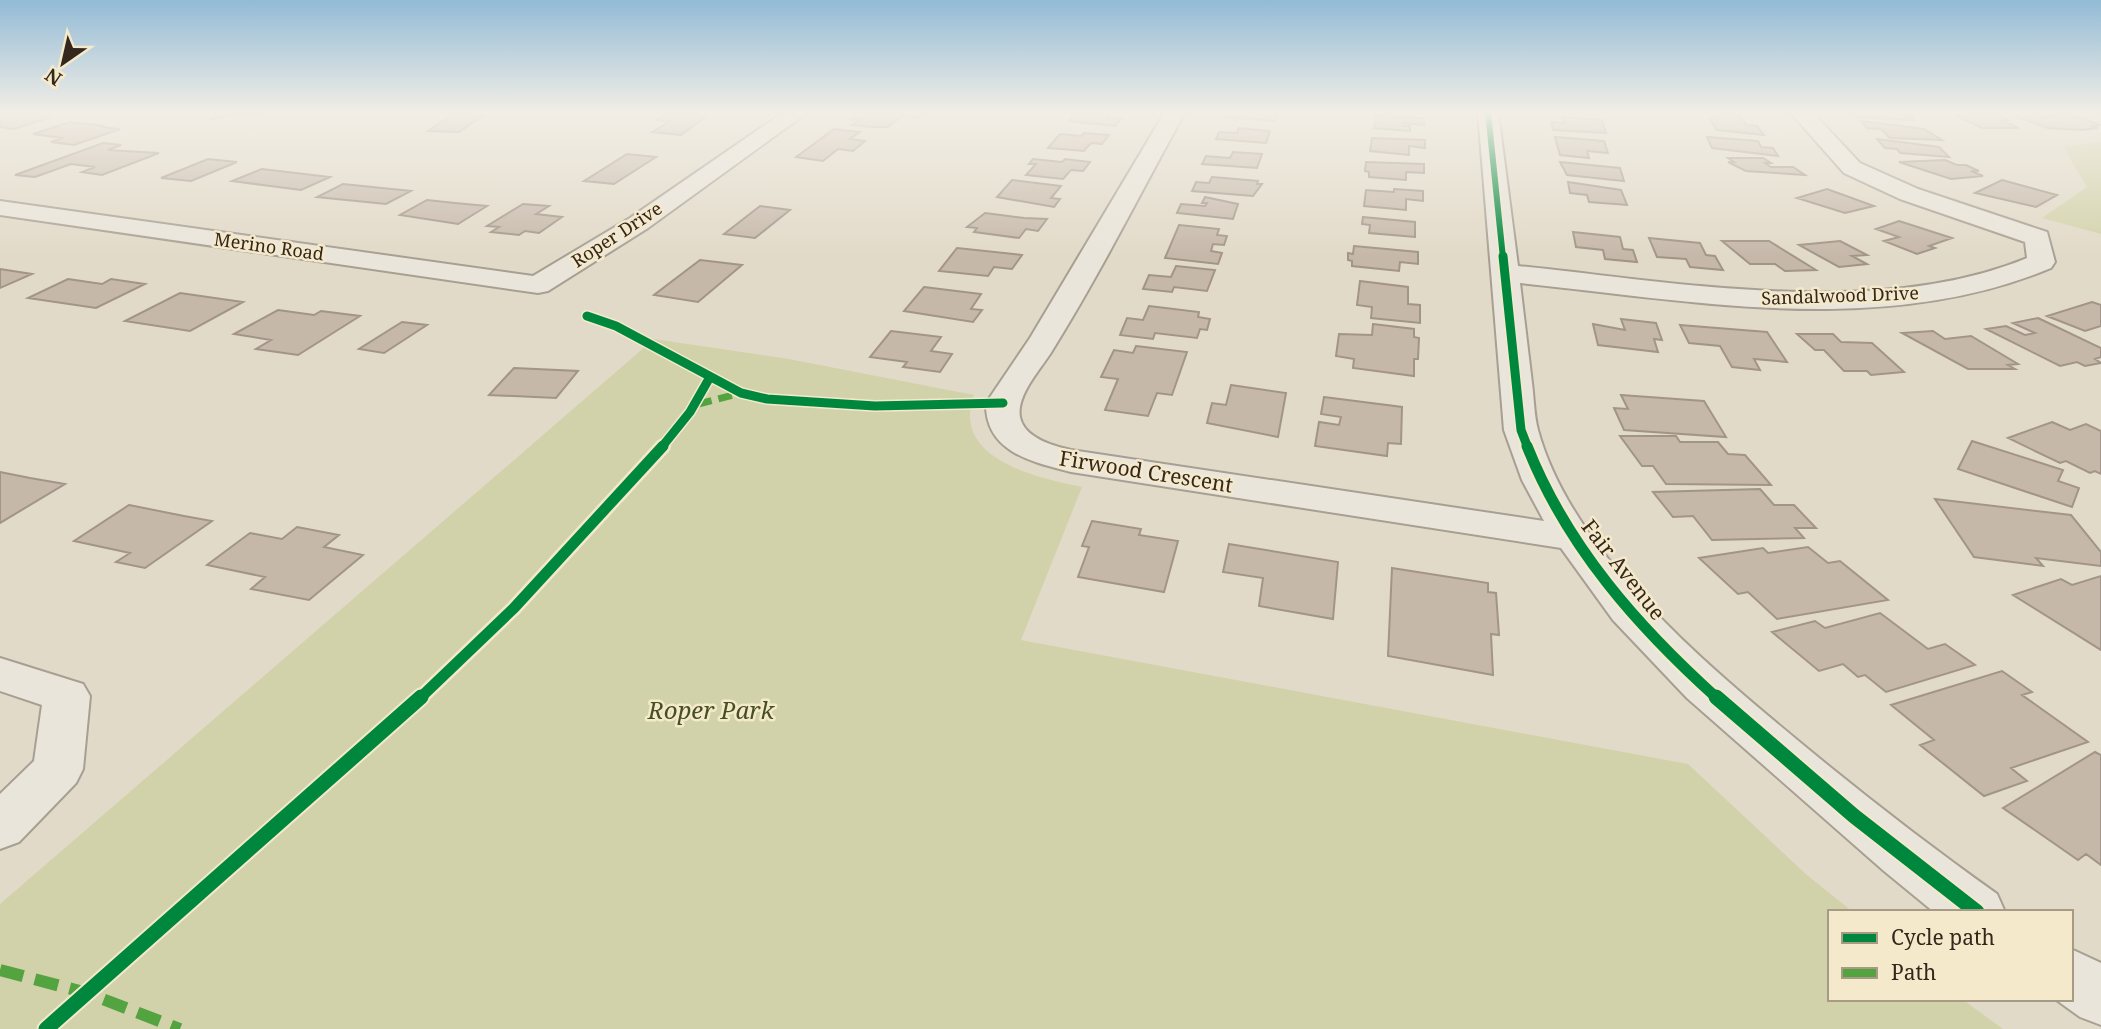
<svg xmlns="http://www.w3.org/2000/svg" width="2101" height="1029" font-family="'Noto Serif',serif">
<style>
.green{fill:#d2d2aa}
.building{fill:#c6b8a9;stroke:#a29588;stroke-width:2}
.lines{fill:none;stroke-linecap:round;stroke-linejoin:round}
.minor-casing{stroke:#a79f92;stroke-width:4}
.minor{fill:#eae5da;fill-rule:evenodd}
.quiet-far1{stroke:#53a340;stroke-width:7;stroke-dasharray:14 7;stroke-linecap:butt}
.quiet{stroke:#53a340;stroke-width:12;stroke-dasharray:24 12;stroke-linecap:butt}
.cycleway-far3-casing{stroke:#f5e9cc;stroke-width:9}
.cycleway-far2-casing{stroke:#f5e9cc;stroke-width:12}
.cycleway-far1-casing{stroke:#f5e9cc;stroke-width:16}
.cycleway-casing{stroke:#f5e9cc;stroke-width:19}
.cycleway-far3{stroke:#00873e;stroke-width:6}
.cycleway-far2{stroke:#00873e;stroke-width:9}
.cycleway-far1{stroke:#00873e;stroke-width:11}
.cycleway{stroke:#00873e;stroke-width:15}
.labels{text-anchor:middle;stroke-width:5;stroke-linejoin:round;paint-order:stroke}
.far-street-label{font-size:18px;fill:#34271b;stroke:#f5e9cc}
.street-label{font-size:21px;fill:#34271b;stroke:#f5e9cc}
.near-park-label{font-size:24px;font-style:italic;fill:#455022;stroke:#f5e9cc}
</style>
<rect width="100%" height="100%" fill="#e2dac8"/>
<path class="green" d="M2101,142V234L2042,218L2087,187L2063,147Z
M654,339L789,359L974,395C950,459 1038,478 1082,487L1021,640L1688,764L1807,875L1853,912H1830V999H1962L2003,1029H0V904Z"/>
<path class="building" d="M0,112H16L51,117L14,129L0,127Z
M274,112L232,115L211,119L218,113Z
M859,112H924L918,117L902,116L888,127H871L852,125L860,120L850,119Z
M1077,112L1111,113L1107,118L1121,119L1115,126L1069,121Z
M1227,112H1278L1275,121L1225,117Z
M1852,112H1904L1914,117L1909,116L1913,120L1878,118L1856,117Z
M1973,112H1994L2009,120H2001L2019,128H1982L1955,115H1978Z
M2028,112L2042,117L2071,115L2101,125L2090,126L2098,128L2082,130L2048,128L2008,114Z
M453,114L484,115L459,132L428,131Z
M683,114L707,116L681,135L652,132L670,121L657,120L665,115Z
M1713,114L1739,115L1746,125L1757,126L1764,135L1717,130L1709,118L1716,119Z
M1376,116L1424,118V125L1403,123V126H1410V131L1374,128Z
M1562,117L1602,120L1606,133L1553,130L1551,122L1564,123Z
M1861,121L1924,129L1942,140L1890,138L1881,129L1867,128Z
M70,122L105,126L102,127L120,129L74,145L51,142L63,138L33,134Z
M1239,128L1270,131L1266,143L1216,139L1219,132L1237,133Z
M834,129L860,132L850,139L865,141L853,151L838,149L823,161L796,157Z
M1084,133L1109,135L1102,144L1091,143L1084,151L1048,148L1060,134L1081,136Z
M1555,137L1604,141L1608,153L1587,151L1589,158L1560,155Z
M1707,137L1758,141L1761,147L1773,148L1778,156L1712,148Z
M1372,138L1425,140V148L1409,146V155L1370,151Z
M1877,139L1939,147L1949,157L1900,153L1897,149L1885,148Z
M103,143L121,145L108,150L159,153L102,175L82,172L95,167L71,164L35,177L15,175Z
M1233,152L1262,154L1257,168L1202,164L1206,156L1230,158Z
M627,154L656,157L614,184L584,181Z
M1728,158H1763L1771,163H1765L1771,167H1793L1805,175L1746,171L1728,162H1734Z
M208,159L237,162L191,181L161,178Z
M1033,159L1062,162L1065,159L1090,162L1083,171L1071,170L1063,179L1026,175L1036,164H1029Z
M1945,160L1957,165H1966L1979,171H1971L1983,176L1951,179L1899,162Z
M1366,162L1424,164V173L1406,172V180L1369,177V172L1365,171Z
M1560,162L1620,168L1624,181L1567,175Z
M262,169L330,177L301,190L232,181Z
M1212,177L1258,181L1257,184H1262L1253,196L1192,191L1196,182L1209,183Z
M1012,180L1061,186L1051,198L1060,199L1054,207L997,197Z
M2002,180L2057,195L2036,207L1975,193Z
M1568,182L1621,190L1627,205L1589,202L1587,195L1570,193Z
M343,184L411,191L386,204L317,197Z
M1394,189L1423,191V201L1406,199V210L1364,206L1366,190L1394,192Z
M1827,189L1874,206L1845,213L1797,198Z
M1205,197L1238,204L1233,219L1177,213L1181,204L1205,206L1207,203H1202Z
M427,200L455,203L487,206L458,224L400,215Z
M523,204L549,206L536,214L562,217L539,233L525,231L519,235L491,232L499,227L487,226Z
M760,206L790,210L755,238L724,234Z
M985,213L1024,218L1047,219L1038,231L1026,229L1019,238L974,232L977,228L967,227Z
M1363,217L1415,222V237L1369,233L1370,225L1362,224Z
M1899,221L1952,238L1929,246L1935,248L1917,254L1884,241L1899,237L1876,229Z
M1179,225L1219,229L1217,235L1227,236L1224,245L1213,244L1211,251L1222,253L1218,264L1165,258Z
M1573,232L1620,237L1623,249L1633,250L1637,262L1605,259L1603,250L1576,247Z
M1649,238L1700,243L1706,255L1715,256L1723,270L1690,267L1686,259L1657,257Z
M1722,241H1769L1816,270L1785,271L1775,264H1750Z
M1840,241L1867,255L1852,256L1867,264L1839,267L1799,245Z
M1354,246L1418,252V264L1400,262L1399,271L1352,266V261L1348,260V253L1353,254Z
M957,248L1004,253L1022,255L1012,269L994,267L988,276L939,271Z
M700,260L742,265L698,302L654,295Z
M1176,266L1215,270L1207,291L1174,287L1172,292L1143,289L1149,275L1171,277Z
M0,269L32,274L0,288Z
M68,279L102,284L111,279L145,284L96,308L28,298Z
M1360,281L1408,287V304L1420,305V323L1371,318L1372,307L1357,305Z
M924,287L981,294L971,309L982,310L973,322L904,311Z
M180,293L243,302L190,331L125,321Z
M2092,302L2101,305V326L2085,331L2047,316Z
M1149,306L1199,312L1198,317L1210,319L1207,330L1200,329L1197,338L1155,333L1153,339L1120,335L1127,318L1143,320Z
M278,310L314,315L321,311L360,316L298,355L256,349L271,340L234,334Z
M2038,318L2101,348V357L2095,359L2101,363L2085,366L2077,362L2060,366L1986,329L2006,326L2025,335L2035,333L2013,323Z
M1621,319L1656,323L1662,340L1654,339L1658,352L1598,345L1593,324L1625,330Z
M402,322L427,325L384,353L359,349Z
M1373,324L1414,329V337L1419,338L1418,359H1414V376L1353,368L1354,359L1336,356L1339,334L1372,335Z
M1680,325L1767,332L1787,362L1754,359L1760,370L1732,367L1720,346L1689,343Z
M891,331L941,337L931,351L952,354L940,372L903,367L907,362L870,357Z
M1933,331L1945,339L1971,336L2018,364L2008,365L2015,369H1968L1902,333Z
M1797,334H1833L1841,342L1872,343L1904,372L1871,375L1867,371H1844L1824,350H1815Z
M1136,346L1187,352L1172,395L1157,393L1148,416L1105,410L1118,379L1101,377L1114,350L1133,353Z
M514,368L578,371L556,398L489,395Z
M1231,385L1286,393L1278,437L1207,423L1212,403L1226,405Z
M1621,395L1704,401L1726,437L1624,430L1614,408L1628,409Z
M1324,397L1402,407L1401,444L1388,443L1387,456L1315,446L1319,422L1339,425L1341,417L1321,414Z
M2052,422L2070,430L2086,424L2101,431V474L2095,471L2090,473L2066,461L2060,463L2008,438Z
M1620,436H1676L1680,442H1718L1728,454L1745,455L1771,485L1666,484L1653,466H1642Z
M1972,441L2063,470L2058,481L2079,488L2072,507L1958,469Z
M0,472L30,478L65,484L0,523Z
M1760,489L1774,505H1794L1816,528H1795L1804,538L1712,540L1693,516L1673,517L1653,492Z
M1935,499L2071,515L2101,552V566L2036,558L2043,566L1974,557Z
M129,505L184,516L212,521L145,568L116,562L130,553L74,541Z
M1092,521L1141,529L1139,535L1178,541L1164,592L1078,577L1089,547L1082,546Z
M297,527L339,535L324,547L363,555L309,600L251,589L265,577L207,565L250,533L282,539Z
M1229,544L1338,562L1333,619L1259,606L1263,578L1223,572Z
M1808,547L1828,563L1840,561L1888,600L1777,619L1748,592L1738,594L1699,558L1763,548L1768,553Z
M1392,568L1488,583V592L1496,593L1499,635L1491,634L1493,675L1388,656Z
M2101,576V650L2013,595L2061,579L2072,585Z
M1880,613L1928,649L1945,644L1975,665L1886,692L1865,675L1858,677L1843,664L1819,671L1772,632L1815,621L1825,628Z
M2002,671L2032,692L2022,695L2088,742L2011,768L2027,781L1984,796L1920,745L1934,740L1891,705Z
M2095,752L2101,755V865L2086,854L2078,860L2003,808Z"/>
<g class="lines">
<g class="minor-casing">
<path id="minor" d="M784,112H808L648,228L548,291L538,293L0,215V201L533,276L630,218Z
M1165,112H1185C1141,192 1100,274 1052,351C1041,369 1016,395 1020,417C1024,438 1053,446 1071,450L1544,521L1522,480L1504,430L1478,112H1498L1518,266C1676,282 1877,320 2027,258L2025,242L1900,199L1844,173L1790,112H1812L1860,163L1918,189L2047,232L2055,262L2051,268C1884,338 1693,301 1520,283C1524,316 1528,350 1532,383C1534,398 1534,415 1538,430C1571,551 1703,662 1796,739C1861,793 1928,845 1997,894L2005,912H1934L1884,871L1687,698L1613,620L1561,548L1071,472C1032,462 985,452 986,403L1030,338Z
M0,658L83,684L90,696L83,769L76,783L19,842L0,849V794L34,761L42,705L0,691Z
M2071,949L2101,963V1025L2080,1017L2055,999H2071Z"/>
</g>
<use href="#minor" class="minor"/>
<path class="quiet-far1" d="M698,404L741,393"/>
<path class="quiet" d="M0,970L87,993L180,1029"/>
<g class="cycleway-far3-casing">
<path id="cycleway-far3" d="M1488,112L1503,258"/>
</g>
<g class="cycleway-far2-casing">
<path id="cycleway-far2" d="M1503,256L1521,430L1528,448
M587,316L616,326L741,393L767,399L875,406L1003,403
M661,448L690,412L710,377"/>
</g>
<g class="cycleway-far1-casing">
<path id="cycleway-far1" d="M1527,446C1567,547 1638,627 1718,699
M419,699L514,608L663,446"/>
</g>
<g class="cycleway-casing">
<path id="cycleway" d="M1716,697L1854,816L1977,912
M46,1029L421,697"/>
</g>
<use href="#cycleway-far3" class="cycleway-far3"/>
<use href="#cycleway-far2" class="cycleway-far2"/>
<use href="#cycleway-far1" class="cycleway-far1"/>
<use href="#cycleway" class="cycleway"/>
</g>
<linearGradient id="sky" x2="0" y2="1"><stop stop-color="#93bbd6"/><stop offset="0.44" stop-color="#f2eee6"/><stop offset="1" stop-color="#f2eee6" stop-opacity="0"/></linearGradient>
<rect width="2101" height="256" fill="url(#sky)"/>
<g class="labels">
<g class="far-street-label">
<text transform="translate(617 235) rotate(-33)" y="6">Roper Drive</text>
<text transform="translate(269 247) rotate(8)" y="6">Merino Road</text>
<text transform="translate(1840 296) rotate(-2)" y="6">Sandalwood Drive</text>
</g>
<g class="street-label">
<text transform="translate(1146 472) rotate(9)" y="7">Firwood Crescent</text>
<text transform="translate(1623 570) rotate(52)" y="7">Fair Avenue</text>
</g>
<g class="near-park-label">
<text x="711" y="719">Roper Park</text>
</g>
</g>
<rect x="1828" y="910" width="245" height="91" fill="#f5e9cc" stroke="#a89b85" stroke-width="2"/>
<rect x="1842" y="933" width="35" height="10" fill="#00873e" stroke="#a89b85" stroke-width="2"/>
<text x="1891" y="945" font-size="21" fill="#34271b">Cycle path</text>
<rect x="1842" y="968" width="35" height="10" fill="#53a340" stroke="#a89b85" stroke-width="2"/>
<text x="1891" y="980" font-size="21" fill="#34271b">Path</text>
<g transform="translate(63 63) rotate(214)" stroke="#f5e9cc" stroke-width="5" paint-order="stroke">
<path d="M0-5L12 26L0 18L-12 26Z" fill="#34271b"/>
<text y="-10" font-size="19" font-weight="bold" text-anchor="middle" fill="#34271b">N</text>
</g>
</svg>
